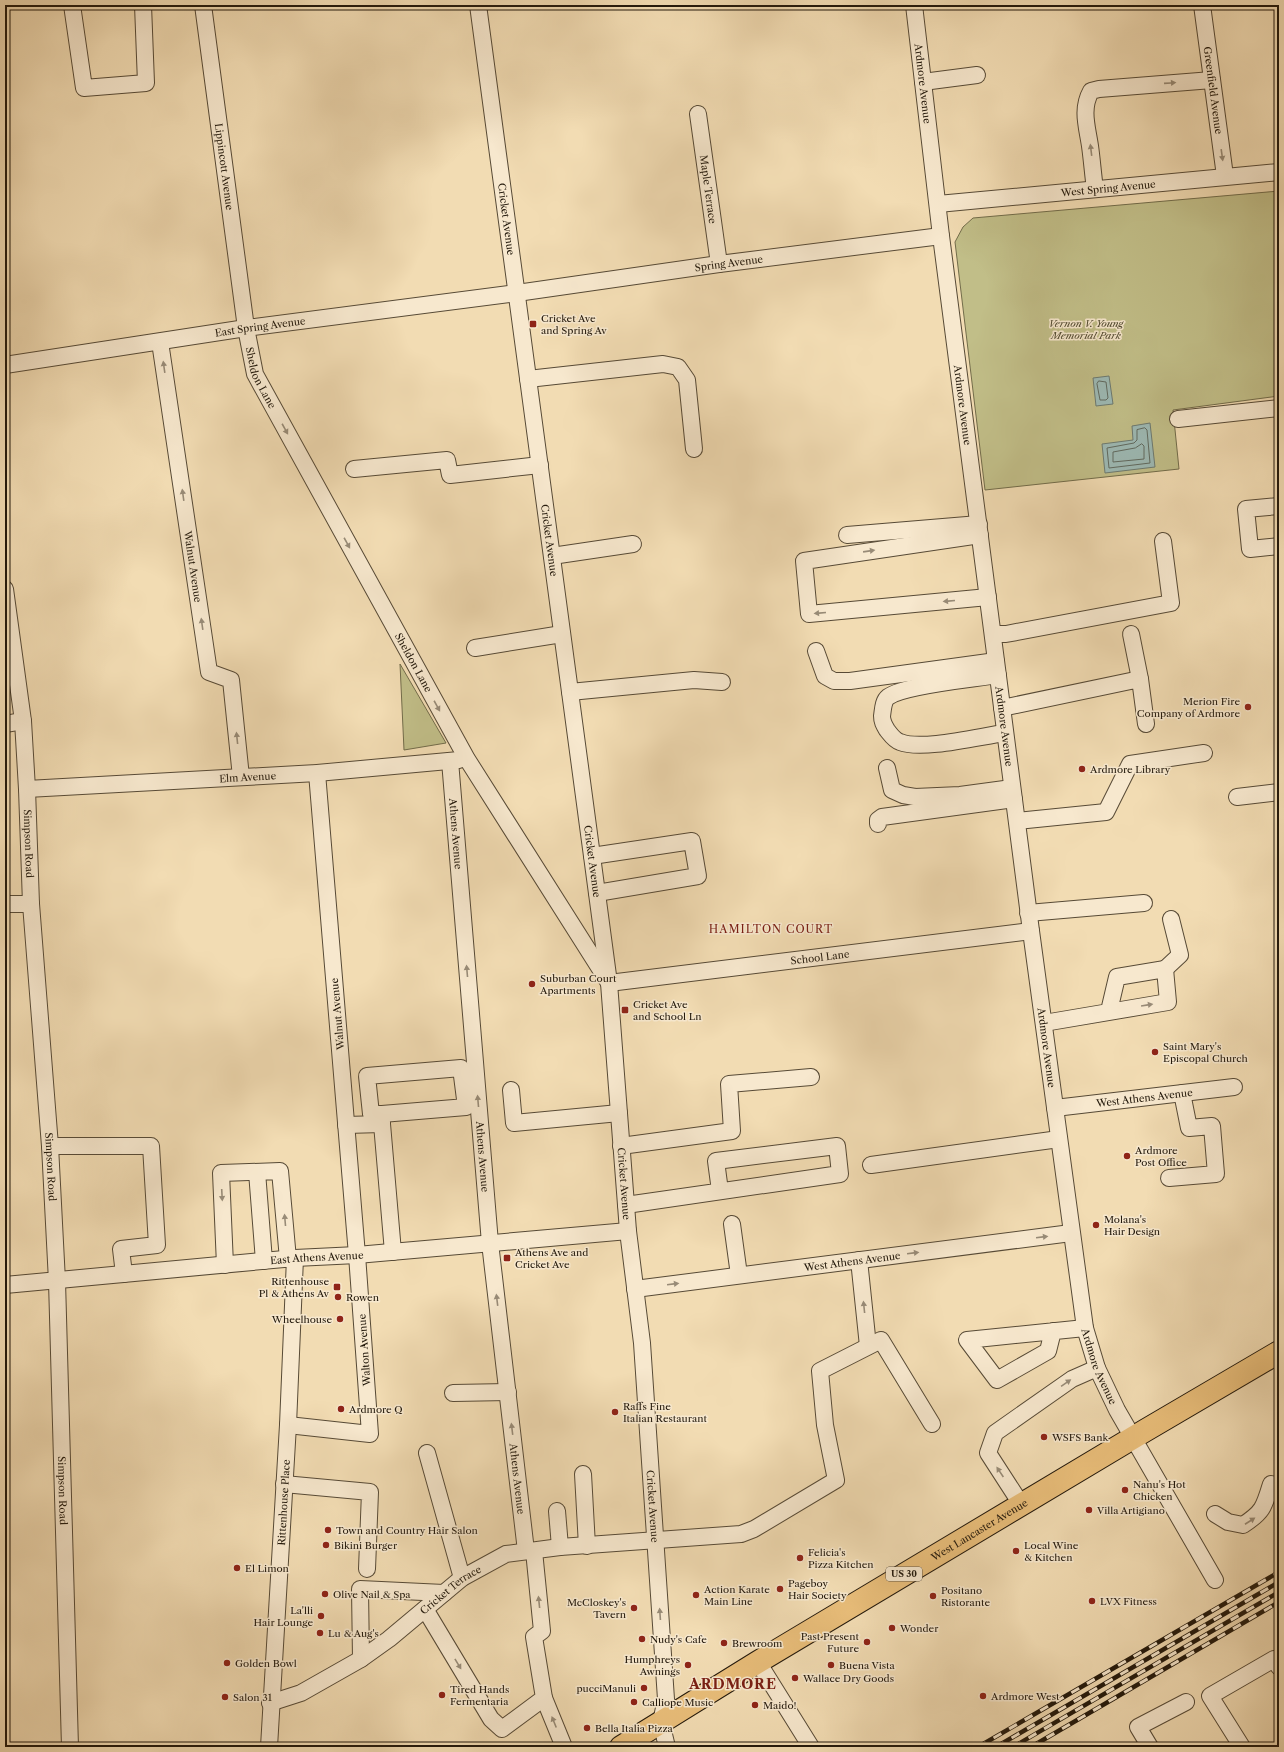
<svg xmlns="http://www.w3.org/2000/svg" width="1284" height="1752" font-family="'Libre Caslon Text',serif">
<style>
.green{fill:#c1be88;stroke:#726c4a}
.water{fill:#9dbab5;stroke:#6c7a71}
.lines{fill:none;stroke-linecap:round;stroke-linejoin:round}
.shore{stroke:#606a60;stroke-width:1}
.minor-casing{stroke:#574a36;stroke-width:18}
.highway-casing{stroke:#23190c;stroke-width:24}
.minor{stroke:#f7e8ce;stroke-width:16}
.highway{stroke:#e9be7a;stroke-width:22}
.rail-casing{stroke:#23190c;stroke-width:4.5}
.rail{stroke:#f7e8ce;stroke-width:3;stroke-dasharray:9;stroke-linecap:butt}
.oneway{fill:#988b77}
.poi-dot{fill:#8f2418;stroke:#f7e8ce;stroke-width:1.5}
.labels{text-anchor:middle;stroke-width:3;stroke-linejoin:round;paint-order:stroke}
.shield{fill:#f7e8ce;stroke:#635746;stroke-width:1}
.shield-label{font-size:9px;font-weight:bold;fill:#23190c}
.street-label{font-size:10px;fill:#23190c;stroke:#f7e8ce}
.poi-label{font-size:10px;fill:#23190c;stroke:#f7e8ce;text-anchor:start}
.park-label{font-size:10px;font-style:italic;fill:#524b31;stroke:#f7e8ce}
.neighbourhood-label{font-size:11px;letter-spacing:1px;fill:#7a1f14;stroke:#f7e8ce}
.district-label{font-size:14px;font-weight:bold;letter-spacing:1px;fill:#7a1f14;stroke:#f7e8ce}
</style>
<rect width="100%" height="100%" fill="#f2dcb3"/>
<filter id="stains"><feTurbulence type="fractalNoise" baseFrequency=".005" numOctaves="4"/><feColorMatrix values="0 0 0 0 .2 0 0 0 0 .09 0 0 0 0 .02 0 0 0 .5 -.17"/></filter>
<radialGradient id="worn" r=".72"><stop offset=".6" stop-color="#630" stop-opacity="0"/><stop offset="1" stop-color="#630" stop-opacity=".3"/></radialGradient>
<path class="green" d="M1279,191V396L1173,410L1179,469L985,490L955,242L963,227L973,218Z
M400,664L446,743L404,750Z"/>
<path class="water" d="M1109,376L1113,404L1096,406L1093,378Z
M1150,423L1155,467L1105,473L1102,444L1133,440L1132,426Z"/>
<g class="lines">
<path class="shore" d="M1099,381L1106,382L1108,398L1106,400H1100L1097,384Z
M1145,428L1147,430L1150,463L1109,468L1107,448L1134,443L1137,440V430Z
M1142,444L1144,446V459L1113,462V452L1135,448Z"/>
<g class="minor-casing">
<g id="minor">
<path d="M72,5L84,88L146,83L143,5"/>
<path id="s1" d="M203,5L246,328L255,374L467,759L609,983L1031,931"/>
<path id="s2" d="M478,5L609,983L628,1231L642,1343L666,1699L661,1722L667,1747"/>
<path id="s3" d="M914,5L941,236L1031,931L1085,1328L1097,1368L1117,1410L1215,1580"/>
<path id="s4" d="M1202,5L1225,176"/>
<path d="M923,82L977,75"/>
<path id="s5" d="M698,114L719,264"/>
<path d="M1095,189C1093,175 1092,160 1090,146C1087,126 1081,109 1091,91L1099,89L1212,80"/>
<path id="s6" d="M938,204L1279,172"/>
<path id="s7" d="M160,342L209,672L231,680L241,777"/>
<path id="s8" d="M5,365L246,328L517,293L719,264L941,236"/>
<path d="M528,379L663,364L678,367L687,380L694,449"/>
<path d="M1178,419L1279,408"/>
<path d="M354,469L447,460L450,475L540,465"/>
<path d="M1279,506L1246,509L1250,549L1279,546"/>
<path d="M847,535L979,524"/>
<path d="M980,535L804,561L809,614L988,597"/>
<path d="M552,556L633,544"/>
<path id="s9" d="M5,589L23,721L27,789L31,904L50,1146L57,1281L70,1747"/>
<path d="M993,634H1006L1171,603L1163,541"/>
<path d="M1131,634L1140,679"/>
<path d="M475,648L562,634"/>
<path d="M816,651L825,676L834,681H850L996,661"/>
<path d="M998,675C975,679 904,685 888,697C883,701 883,710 882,716C882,722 884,725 887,730C891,735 894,740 900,742C922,751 981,736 1005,733"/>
<path d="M570,692L694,680L722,682"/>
<path d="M1002,708L1140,679L1146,724"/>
<path d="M5,724L23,721"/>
<path id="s10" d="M450,761L490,1243L526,1551"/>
<path d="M887,768L892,790L903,795L915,797L960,795L1012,788"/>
<path id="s11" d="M27,789L317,773L459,760"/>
<path d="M1237,797L1279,792"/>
<path d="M1017,821L1106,812L1130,764L1204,753"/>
<path d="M878,824V820L882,817L1014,799"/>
<path d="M592,856L692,841L698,876L597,893"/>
<path d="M5,904H31"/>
<path d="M1028,913L1144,903"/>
<path d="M1165,969L1180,955L1171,919"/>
<path d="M1044,1023L1168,1002L1165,969L1117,977L1109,1011"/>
<path d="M511,1090L514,1123L619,1113"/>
<path id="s12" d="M1055,1108L1234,1087"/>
<path d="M382,1114H371L367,1076L461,1068L466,1107L382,1114V1124"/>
<path d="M346,1125L382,1124L393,1252"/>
<path d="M50,1146H151L157,1245L121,1249L124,1274"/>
<path d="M621,1146L732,1131L729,1084L811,1077"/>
<path d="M871,1165L1059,1139"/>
<path d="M257,1172L264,1261"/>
<path d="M1169,1178L1216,1174L1212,1126L1189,1128L1182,1093"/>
<path d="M626,1205L840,1174L837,1146L716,1161L720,1191"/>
<path d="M732,1224L739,1275"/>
<path d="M859,1260L868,1346"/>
<path d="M225,1265L221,1173L280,1171L288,1259"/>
<path id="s13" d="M5,1285L295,1258L357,1255L628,1231"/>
<path id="s14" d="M635,1289L1071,1233"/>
<path d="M1053,1331L1048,1351L997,1380L967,1340L1085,1328"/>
<path d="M453,1393L508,1392"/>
<path d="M288,1425L370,1434L357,1255L317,773"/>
<path d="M427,1453L462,1578"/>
<path d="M583,1474L587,1546"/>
<path d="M284,1484L370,1492L367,1569"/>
<path d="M1021,1504L988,1453L995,1433L1072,1379L1097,1368"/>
<path d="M557,1511L560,1547"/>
<path d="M1215,1514L1228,1522L1243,1525C1263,1512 1264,1507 1271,1484"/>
<path d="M425,1609L491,1719L502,1729L544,1698L534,1637L542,1631L534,1551"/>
<path d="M361,1659L360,1589L444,1593"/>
<path d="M758,1662L811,1747"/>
<path d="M544,1698L564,1747"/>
<path id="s15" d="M270,1703L301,1693L361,1659L389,1639L462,1578L506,1554L560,1547L741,1534L754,1529L836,1480L825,1425L820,1371L881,1340L932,1424"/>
<path id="s16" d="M269,1747L288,1425L295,1258"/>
<path d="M1150,1747L1138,1727L1186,1702"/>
<path d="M1242,1747L1210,1696L1274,1659L1279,1667"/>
</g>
</g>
<g class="highway-casing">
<g id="highway">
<path id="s17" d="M621,1747L758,1662L1146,1430L1279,1352"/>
</g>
</g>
<use href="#minor" class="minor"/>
<use href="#highway" class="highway"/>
<g class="rail-casing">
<path id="rail" d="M978,1747L1279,1572
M996,1747L1279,1582
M1013,1747L1279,1592
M1031,1747L1279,1602"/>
</g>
<use href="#rail" class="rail"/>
</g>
<defs><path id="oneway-solid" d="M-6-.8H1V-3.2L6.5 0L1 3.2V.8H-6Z"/></defs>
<g class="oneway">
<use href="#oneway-solid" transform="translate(1170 83) rotate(-4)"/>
<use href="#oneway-solid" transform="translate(1091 150) rotate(-97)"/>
<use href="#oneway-solid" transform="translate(1222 155) rotate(82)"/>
<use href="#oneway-solid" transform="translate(164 367) rotate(-98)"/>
<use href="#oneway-solid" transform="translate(285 429) rotate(61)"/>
<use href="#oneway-solid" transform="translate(183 495) rotate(-98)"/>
<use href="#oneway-solid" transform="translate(347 543) rotate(61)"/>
<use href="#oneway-solid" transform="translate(869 551) rotate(-8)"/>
<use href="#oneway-solid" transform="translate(949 601) rotate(175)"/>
<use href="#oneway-solid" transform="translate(820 613) rotate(175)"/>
<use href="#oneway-solid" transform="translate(202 624) rotate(-98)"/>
<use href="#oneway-solid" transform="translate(437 706) rotate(61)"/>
<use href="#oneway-solid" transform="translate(237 738) rotate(-96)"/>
<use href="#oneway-solid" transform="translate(467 971) rotate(-95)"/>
<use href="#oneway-solid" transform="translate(1147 1005) rotate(-9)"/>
<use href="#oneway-solid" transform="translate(478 1101) rotate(-95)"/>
<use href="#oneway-solid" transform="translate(222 1195) rotate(87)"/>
<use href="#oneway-solid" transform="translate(285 1220) rotate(-95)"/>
<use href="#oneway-solid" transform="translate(1042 1237) rotate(-7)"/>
<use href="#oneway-solid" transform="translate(913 1253) rotate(-7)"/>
<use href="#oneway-solid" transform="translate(673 1284) rotate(-7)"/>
<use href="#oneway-solid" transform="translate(497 1300) rotate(-97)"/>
<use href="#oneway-solid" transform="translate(864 1307) rotate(-96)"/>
<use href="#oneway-solid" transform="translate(1066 1383) rotate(-35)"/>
<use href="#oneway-solid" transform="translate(512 1429) rotate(-97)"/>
<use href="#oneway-solid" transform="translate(1000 1472) rotate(-124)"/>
<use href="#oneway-solid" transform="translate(1250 1521) rotate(-33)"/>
<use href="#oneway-solid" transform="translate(539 1602) rotate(-96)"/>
<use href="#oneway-solid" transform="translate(660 1614) rotate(-94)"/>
<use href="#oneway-solid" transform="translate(458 1664) rotate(59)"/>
<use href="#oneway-solid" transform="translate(554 1722) rotate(-112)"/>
</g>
<g class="poi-dot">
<rect x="529" y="320" width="8" height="8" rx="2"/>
<circle cx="1248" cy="707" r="4"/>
<circle cx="1082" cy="769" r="4"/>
<circle cx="532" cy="984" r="4"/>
<rect x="621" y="1006" width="8" height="8" rx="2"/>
<circle cx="1155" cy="1052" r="4"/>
<circle cx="1127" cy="1156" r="4"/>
<circle cx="1096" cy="1225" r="4"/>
<rect x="503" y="1254" width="8" height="8" rx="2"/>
<rect x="333" y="1283" width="8" height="8" rx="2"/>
<circle cx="338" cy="1297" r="4"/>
<circle cx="340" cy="1319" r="4"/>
<circle cx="341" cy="1409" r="4"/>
<circle cx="615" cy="1412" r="4"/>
<circle cx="1044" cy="1437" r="4"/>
<circle cx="1125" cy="1490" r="4"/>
<circle cx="1089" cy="1510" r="4"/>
<circle cx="328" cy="1530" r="4"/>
<circle cx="326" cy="1545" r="4"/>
<circle cx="1016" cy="1551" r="4"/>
<circle cx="800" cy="1558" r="4"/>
<circle cx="237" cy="1568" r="4"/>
<circle cx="780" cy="1589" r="4"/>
<circle cx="325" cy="1594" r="4"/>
<circle cx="696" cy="1595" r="4"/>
<circle cx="933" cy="1596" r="4"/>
<circle cx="1092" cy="1601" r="4"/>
<circle cx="634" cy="1608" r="4"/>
<circle cx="321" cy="1616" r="4"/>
<circle cx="892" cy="1628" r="4"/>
<circle cx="320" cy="1633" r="4"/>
<circle cx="642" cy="1639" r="4"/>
<circle cx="867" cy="1642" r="4"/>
<circle cx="724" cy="1643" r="4"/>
<circle cx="227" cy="1663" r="4"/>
<circle cx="688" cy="1665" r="4"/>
<circle cx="831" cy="1665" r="4"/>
<circle cx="795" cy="1678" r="4"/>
<circle cx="644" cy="1688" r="4"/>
<circle cx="442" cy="1695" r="4"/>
<circle cx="983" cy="1696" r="4"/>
<circle cx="225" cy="1697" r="4"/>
<circle cx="634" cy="1702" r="4"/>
<circle cx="755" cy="1705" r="4"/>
<circle cx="587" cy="1728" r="4"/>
</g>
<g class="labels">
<rect class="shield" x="886" y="1567" width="36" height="14" rx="3"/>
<g class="shield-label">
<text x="904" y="1577">US 30</text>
</g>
<g class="street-label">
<text dy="4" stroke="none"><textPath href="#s3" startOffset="79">Ardmore Avenue</textPath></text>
<text dy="4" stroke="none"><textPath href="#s4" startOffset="86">Greenfield Avenue</textPath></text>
<text dy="4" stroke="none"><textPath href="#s1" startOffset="163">Lippincott Avenue</textPath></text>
<text dy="4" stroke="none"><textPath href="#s6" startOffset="171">West Spring Avenue</textPath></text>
<text dy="4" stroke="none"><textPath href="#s5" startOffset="76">Maple Terrace</textPath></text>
<text dy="4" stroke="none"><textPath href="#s2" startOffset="216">Cricket Avenue</textPath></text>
<text dy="4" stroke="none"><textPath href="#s8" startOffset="731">Spring Avenue</textPath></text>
<text dy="4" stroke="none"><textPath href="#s8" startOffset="258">East Spring Avenue</textPath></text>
<text dy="4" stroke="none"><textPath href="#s1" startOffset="378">Sheldon Lane</textPath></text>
<text dy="4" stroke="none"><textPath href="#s3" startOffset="403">Ardmore Avenue</textPath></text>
<text dy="4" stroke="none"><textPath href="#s2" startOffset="540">Cricket Avenue</textPath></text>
<text dy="4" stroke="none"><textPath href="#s7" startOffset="227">Walnut Avenue</textPath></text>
<text dy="4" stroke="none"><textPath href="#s1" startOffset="702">Sheldon Lane</textPath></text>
<text dy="4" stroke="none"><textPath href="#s3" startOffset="727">Ardmore Avenue</textPath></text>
<text dy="4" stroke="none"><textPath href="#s11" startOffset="221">Elm Avenue</textPath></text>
<text dy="4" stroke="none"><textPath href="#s10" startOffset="73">Athens Avenue</textPath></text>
<text dy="4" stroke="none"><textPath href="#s9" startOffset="256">Simpson Road</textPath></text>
<text dy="4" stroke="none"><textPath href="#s2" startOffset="864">Cricket Avenue</textPath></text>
<text dy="4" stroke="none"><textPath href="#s1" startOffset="1290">School Lane</textPath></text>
<text transform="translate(337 1014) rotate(-95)" y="4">Walnut Avenue</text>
<text dy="4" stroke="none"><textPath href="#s3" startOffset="1051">Ardmore Avenue</textPath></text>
<text dy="4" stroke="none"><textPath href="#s12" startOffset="90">West Athens Avenue</textPath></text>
<text dy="4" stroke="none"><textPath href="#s10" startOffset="397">Athens Avenue</textPath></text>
<text dy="4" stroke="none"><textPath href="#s9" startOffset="580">Simpson Road</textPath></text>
<text dy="4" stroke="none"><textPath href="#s2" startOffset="1188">Cricket Avenue</textPath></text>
<text dy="4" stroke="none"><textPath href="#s13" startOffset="313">East Athens Avenue</textPath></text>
<text dy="4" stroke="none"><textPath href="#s14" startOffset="219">West Athens Avenue</textPath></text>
<text transform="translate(364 1350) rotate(-94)" y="4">Walton Avenue</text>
<text dy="4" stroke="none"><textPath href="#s3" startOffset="1375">Ardmore Avenue</textPath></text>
<text dy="4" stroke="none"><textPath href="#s10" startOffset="721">Athens Avenue</textPath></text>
<text dy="4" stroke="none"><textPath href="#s9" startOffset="904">Simpson Road</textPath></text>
<text dy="4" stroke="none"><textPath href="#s16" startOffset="245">Rittenhouse Place</textPath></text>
<text dy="4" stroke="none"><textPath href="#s2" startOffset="1512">Cricket Avenue</textPath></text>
<text dy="4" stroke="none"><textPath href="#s17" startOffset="419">West Lancaster Avenue</textPath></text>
<text dy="4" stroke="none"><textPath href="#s15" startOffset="215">Cricket Terrace</textPath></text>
</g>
<g class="poi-label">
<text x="541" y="322">Cricket Ave<tspan x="541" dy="12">and Spring Av</tspan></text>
<text x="1240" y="705" text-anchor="end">Merion Fire<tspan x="1240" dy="12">Company of Ardmore</tspan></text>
<text x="1090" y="773">Ardmore Library</text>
<text x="540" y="982">Suburban Court<tspan x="540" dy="12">Apartments</tspan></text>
<text x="633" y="1008">Cricket Ave<tspan x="633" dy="12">and School Ln</tspan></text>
<text x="1163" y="1050">Saint Mary's<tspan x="1163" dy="12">Episcopal Church</tspan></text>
<text x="1135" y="1154">Ardmore<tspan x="1135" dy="12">Post Office</tspan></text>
<text x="1104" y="1223">Molana's<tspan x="1104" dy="12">Hair Design</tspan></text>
<text x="515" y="1256">Athens Ave and<tspan x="515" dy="12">Cricket Ave</tspan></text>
<text x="329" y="1285" text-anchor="end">Rittenhouse<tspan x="329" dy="12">Pl &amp; Athens Av</tspan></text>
<text x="346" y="1301">Rowen</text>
<text x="332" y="1323" text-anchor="end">Wheelhouse</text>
<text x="623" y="1410">Raffs Fine<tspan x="623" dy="12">Italian Restaurant</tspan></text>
<text x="349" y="1413">Ardmore Q</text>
<text x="1052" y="1441">WSFS Bank</text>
<text x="1133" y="1488">Nanu's Hot<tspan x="1133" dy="12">Chicken</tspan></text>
<text x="1097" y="1514">Villa Artigiano</text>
<text x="336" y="1534">Town and Country Hair Salon</text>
<text x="334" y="1549">Bikini Burger</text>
<text x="1024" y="1549">Local Wine<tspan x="1024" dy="12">&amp; Kitchen</tspan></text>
<text x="808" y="1556">Felicia's<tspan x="808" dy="12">Pizza Kitchen</tspan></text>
<text x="245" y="1572">El Limon</text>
<text x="788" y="1587">Pageboy<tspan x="788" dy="12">Hair Society</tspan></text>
<text x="704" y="1593">Action Karate<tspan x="704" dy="12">Main Line</tspan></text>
<text x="941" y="1594">Positano<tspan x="941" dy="12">Ristorante</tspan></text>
<text x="333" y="1598">Olive Nail &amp; Spa</text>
<text x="1100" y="1605">LVX Fitness</text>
<text x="626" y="1606" text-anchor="end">McCloskey's<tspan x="626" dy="12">Tavern</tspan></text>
<text x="313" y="1614" text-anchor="end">La'lli<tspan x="313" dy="12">Hair Lounge</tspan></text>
<text x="900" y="1632">Wonder</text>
<text x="328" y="1637">Lu &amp; Aug's</text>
<text x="859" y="1640" text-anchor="end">Past Present<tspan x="859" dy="12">Future</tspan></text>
<text x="650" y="1643">Nudy's Cafe</text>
<text x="732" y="1647">Brewroom</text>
<text x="680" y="1663" text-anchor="end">Humphreys<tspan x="680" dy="12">Awnings</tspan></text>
<text x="235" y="1667">Golden Bowl</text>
<text x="839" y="1669">Buena Vista</text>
<text x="803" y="1682">Wallace Dry Goods</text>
<text x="636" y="1692" text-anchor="end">pucciManuli</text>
<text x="450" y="1693">Tired Hands<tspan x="450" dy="12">Fermentaria</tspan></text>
<text x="991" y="1700">Ardmore West</text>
<text x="233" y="1701">Salon 31</text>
<text x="642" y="1706">Calliope Music</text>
<text x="763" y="1709">Maido!</text>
<text x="595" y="1732">Bella Italia Pizza</text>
</g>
<g class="park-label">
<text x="1086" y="327">Vernon V. Young<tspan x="1086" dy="12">Memorial Park</tspan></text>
</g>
<g class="neighbourhood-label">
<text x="771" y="933">HAMILTON COURT</text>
</g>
<g class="district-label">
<text x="733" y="1689">ARDMORE</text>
</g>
</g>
<rect width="1284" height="1752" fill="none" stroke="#f2dcb3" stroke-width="20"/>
<rect x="6" y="6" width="1272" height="1740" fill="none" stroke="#23190c" stroke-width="2"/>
<rect x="10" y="10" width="1264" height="1732" fill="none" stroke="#23190c"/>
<rect width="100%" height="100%" filter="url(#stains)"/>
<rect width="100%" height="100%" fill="url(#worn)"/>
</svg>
